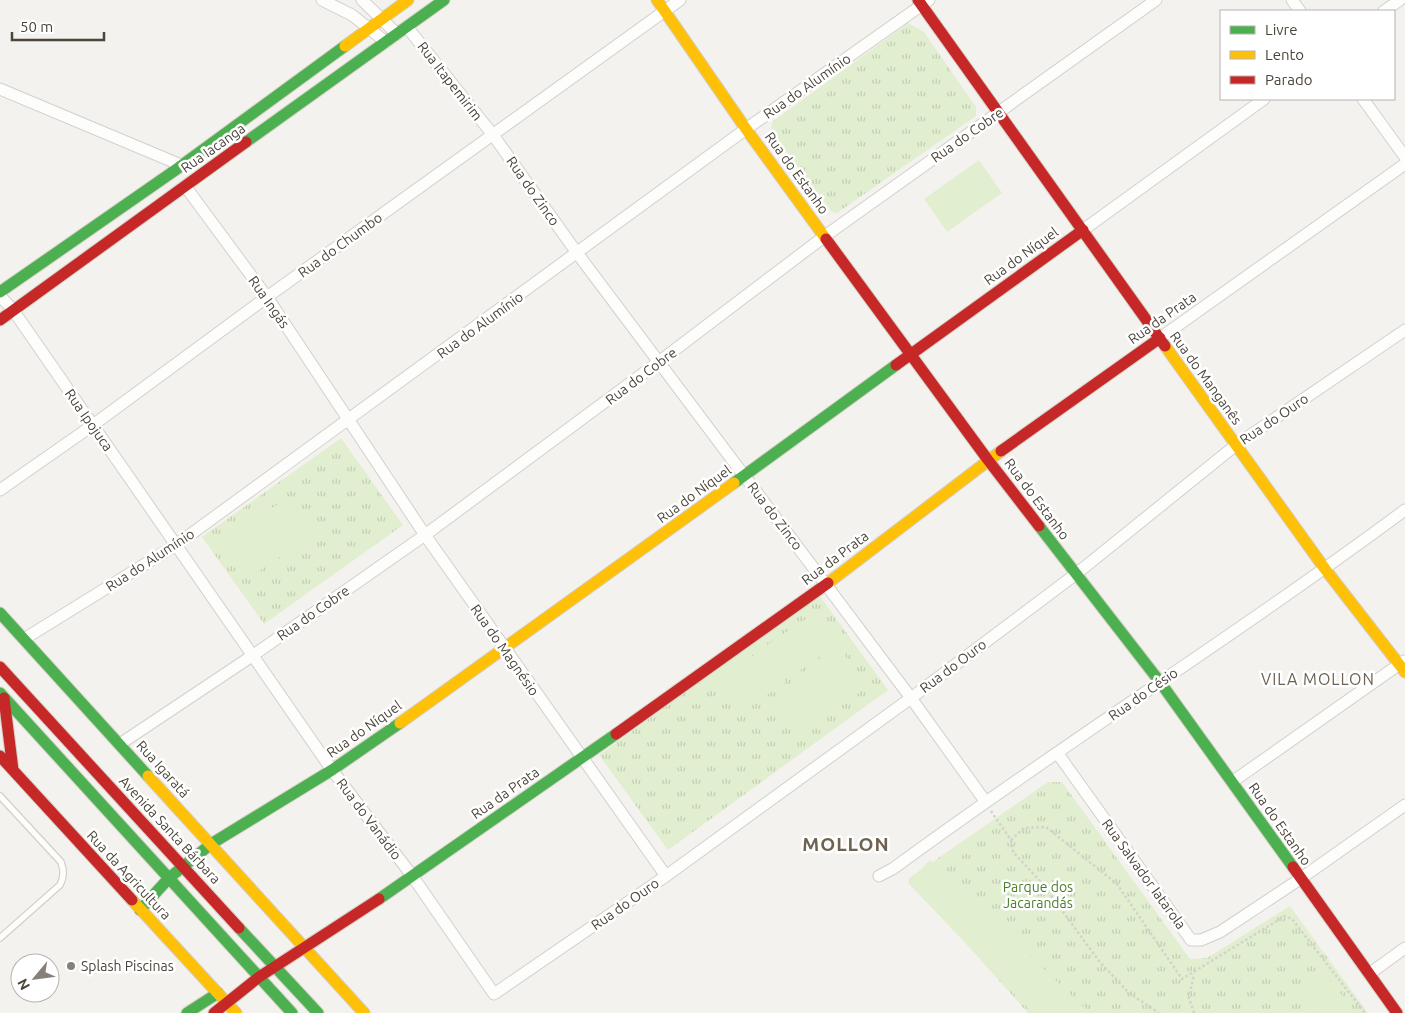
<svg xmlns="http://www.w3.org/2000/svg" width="1405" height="1013" font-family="Ubuntu,sans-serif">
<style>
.grass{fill:url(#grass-tufts)}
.garden{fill:#e1eecf}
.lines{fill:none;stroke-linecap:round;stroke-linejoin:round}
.lane-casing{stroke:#d2d0cb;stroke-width:8}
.street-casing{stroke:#d2d0cb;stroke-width:13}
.fast-casing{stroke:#d3cfc5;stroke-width:13}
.slow-casing{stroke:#d3cfc5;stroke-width:13}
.jam-casing{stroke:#d3cfc5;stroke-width:13}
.path{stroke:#d3d2cc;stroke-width:2.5;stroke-dasharray:2.5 2.5;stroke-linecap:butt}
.lane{stroke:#fdfdfc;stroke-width:5.5}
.street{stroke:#fdfdfc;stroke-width:11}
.fast{stroke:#4caf50;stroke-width:11}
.slow{stroke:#ffc107;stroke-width:11}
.jam{stroke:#c62828;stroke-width:11}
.poi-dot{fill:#868178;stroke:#fff;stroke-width:2}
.labels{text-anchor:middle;stroke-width:5;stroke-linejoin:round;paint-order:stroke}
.street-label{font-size:14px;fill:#4b4439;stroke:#fff}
.park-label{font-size:14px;fill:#4a7f2a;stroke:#fff}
.poi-label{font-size:14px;fill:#4b4439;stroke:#fff;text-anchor:start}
.quarter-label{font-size:16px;letter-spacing:1px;fill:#6e6250;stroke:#fff}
.district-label{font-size:19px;font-weight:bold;letter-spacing:1px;fill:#6e6250;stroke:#fff}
</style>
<defs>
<pattern id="grass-tufts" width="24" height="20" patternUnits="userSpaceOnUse" patternTransform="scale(1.25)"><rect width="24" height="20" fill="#e1eecf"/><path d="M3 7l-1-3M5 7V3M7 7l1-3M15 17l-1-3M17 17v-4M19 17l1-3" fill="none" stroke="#c3cdb2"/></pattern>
</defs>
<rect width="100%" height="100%" fill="#f4f2ee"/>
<path class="grass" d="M908,23L924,32L976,107V116L837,213L832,212L771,131L772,122Z
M341,438L403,525L264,624L202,537Z
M819,595L888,690L668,850L599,755Z
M1048,782H1062L1190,959L1207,958L1290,906L1368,1013H1028L908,879Z"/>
<path class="garden" d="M979,160L1002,193L947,232L924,199Z
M289,497L314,535L248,578L223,540Z
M815,613L837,645L789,678L767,645Z
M763,649L786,682L739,714L717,681Z
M841,650L867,687L798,737L771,700Z
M930,860L1090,1013H1033L908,883Z
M1323,972L1350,1005L1339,1013H1319L1302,990Z"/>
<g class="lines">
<g class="lane-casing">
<path id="lane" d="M0,796L61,862C64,871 64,877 60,885L0,938"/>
</g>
<g class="street-casing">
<path id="street" d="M322,0L352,15L386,42
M362,0L397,34
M1292,0L1300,11
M1384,11L1400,0
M407,27L493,135L577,253L911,698L985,801
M0,89L181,165
M1363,99L1405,157
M185,186L267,297L425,535L666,876
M1083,230L1264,99
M0,296L13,310L332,770L413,877L494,994L666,876L911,698L1076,574L1236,445L1405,330
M1160,338L1405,164
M0,490L93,425L267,297L680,0
M24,639L176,545L746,129L929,0
M120,744L252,656L425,535L660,361L825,236L1156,0
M1058,754L1191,940H1201L1220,932L1300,879L1405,805
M1232,782L1404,661
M879,876L894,868C1061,745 1238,634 1405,510
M1369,974L1405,948"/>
</g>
<g class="fast-casing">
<path id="fast" d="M246,142L444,0
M0,292L174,171L345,46
M734,483L896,365
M1039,526L1160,682L1293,867
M0,613L148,776
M0,693L292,1013
M379,899L616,734
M140,910L169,878L211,844L332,770L400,723
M239,928L318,1013
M187,1013L218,993"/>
</g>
<g class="slow-casing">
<path id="slow" d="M657,0L746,129L826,239
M345,46L408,0
M1165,346L1325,569L1405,672
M828,583L1001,451
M400,723L734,483
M148,776L364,1013
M132,900L236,1013"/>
</g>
<g class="jam-casing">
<path id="jam" d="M918,0L1165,346
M826,239L988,460L1039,526
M0,320L246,142
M896,365L1083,230
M1001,451L1160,338
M0,667L239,928
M4,698L13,770
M616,734L828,583
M0,756L132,900
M1293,867L1397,1013
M214,1013L259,977L379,899"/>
</g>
<path class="path" d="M991,811L1011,840L1013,852L1041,882L1099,961L1129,993L1159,1013
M1011,840L1024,828L1046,827L1117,884L1182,979L1285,916L1292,919L1365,1013
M1194,1013L1189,998L1194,974"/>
<use href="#lane" class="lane"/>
<use href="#street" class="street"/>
<use href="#fast" class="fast"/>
<use href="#slow" class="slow"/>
<use href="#jam" class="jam"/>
</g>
<circle class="poi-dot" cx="71" cy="966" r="5"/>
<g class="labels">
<g class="street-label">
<text transform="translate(450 81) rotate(52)" y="5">Rua Itapemirim</text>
<text transform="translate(807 86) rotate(-35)" y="5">Rua do Alumínio</text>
<text transform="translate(967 135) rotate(-35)" y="5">Rua do Cobre</text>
<text transform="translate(213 148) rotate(-35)" y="5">Rua Iacanga</text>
<text transform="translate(797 173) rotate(54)" y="5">Rua do Estanho</text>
<text transform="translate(533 191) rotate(55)" y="5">Rua do Zinco</text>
<text transform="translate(340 245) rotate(-36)" y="5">Rua do Chumbo</text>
<text transform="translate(1021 256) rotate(-36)" y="5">Rua do Níquel</text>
<text transform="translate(269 302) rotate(55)" y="5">Rua Ingás</text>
<text transform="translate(1162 318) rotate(-35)" y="5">Rua da Prata</text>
<text transform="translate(480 325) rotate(-36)" y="5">Rua do Alumínio</text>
<text transform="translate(641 376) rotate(-37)" y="5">Rua do Cobre</text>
<text transform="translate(1206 378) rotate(54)" y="5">Rua do Manganês</text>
<text transform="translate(1274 419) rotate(-34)" y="5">Rua do Ouro</text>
<text transform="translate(89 420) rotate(55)" y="5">Rua Ipojuca</text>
<text transform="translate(694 494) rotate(-36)" y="5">Rua do Níquel</text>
<text transform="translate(1037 499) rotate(53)" y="5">Rua do Estanho</text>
<text transform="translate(775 516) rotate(53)" y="5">Rua do Zinco</text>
<text transform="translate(835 558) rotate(-37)" y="5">Rua da Prata</text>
<text transform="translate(150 560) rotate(-33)" y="5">Rua do Alumínio</text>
<text transform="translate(313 613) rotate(-35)" y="5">Rua do Cobre</text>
<text transform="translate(505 650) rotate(55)" y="5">Rua do Magnésio</text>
<text transform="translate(953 666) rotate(-37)" y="5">Rua do Ouro</text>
<text transform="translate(1143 694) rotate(-35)" y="5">Rua do Césio</text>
<text transform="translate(364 729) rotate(-35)" y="5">Rua do Níquel</text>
<text transform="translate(163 769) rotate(48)" y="5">Rua Igaratá</text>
<text transform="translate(505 793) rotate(-35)" y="5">Rua da Prata</text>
<text transform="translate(369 819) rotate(53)" y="5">Rua do Vanádio</text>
<text transform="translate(1280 824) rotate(55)" y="5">Rua do Estanho</text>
<text transform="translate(170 830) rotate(47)" y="5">Avenida Santa Bárbara</text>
<text transform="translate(1144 874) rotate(54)" y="5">Rua Salvador Iatarola</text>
<text transform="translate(129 875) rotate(47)" y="5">Rua da Agricultura</text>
<text transform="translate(625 904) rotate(-35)" y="5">Rua do Ouro</text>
</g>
<g class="park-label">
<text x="1038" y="892">Parque dos<tspan x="1038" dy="16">Jacarandás</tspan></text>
</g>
<g class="poi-label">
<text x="81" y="971">Splash Piscinas</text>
</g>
<g class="quarter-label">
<text x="1318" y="685">VILA MOLLON</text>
</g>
<g class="district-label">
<text x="846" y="851">MOLLON</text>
</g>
</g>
<rect x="1220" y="10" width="175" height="90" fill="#ffffff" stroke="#b7b4b0"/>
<rect x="1230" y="26" width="25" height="8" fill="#4caf50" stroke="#b7b4b0"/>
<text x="1265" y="35" font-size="15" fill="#4b4439">Livre</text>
<rect x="1230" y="51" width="25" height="8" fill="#ffc107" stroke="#b7b4b0"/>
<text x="1265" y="60" font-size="15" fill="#4b4439">Lento</text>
<rect x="1230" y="76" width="25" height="8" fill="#c62828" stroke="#b7b4b0"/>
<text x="1265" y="85" font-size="15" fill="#4b4439">Parado</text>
<g transform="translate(35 978) rotate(241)"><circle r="24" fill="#ffffff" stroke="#b7b4b0"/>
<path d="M0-4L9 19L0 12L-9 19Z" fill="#868178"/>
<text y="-8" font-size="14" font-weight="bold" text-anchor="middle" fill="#4b4439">N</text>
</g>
<path d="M12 32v8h92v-8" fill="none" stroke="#4b4439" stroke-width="2.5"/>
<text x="20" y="32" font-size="15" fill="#4b4439" stroke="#ffffff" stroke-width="4" paint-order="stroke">50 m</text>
</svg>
